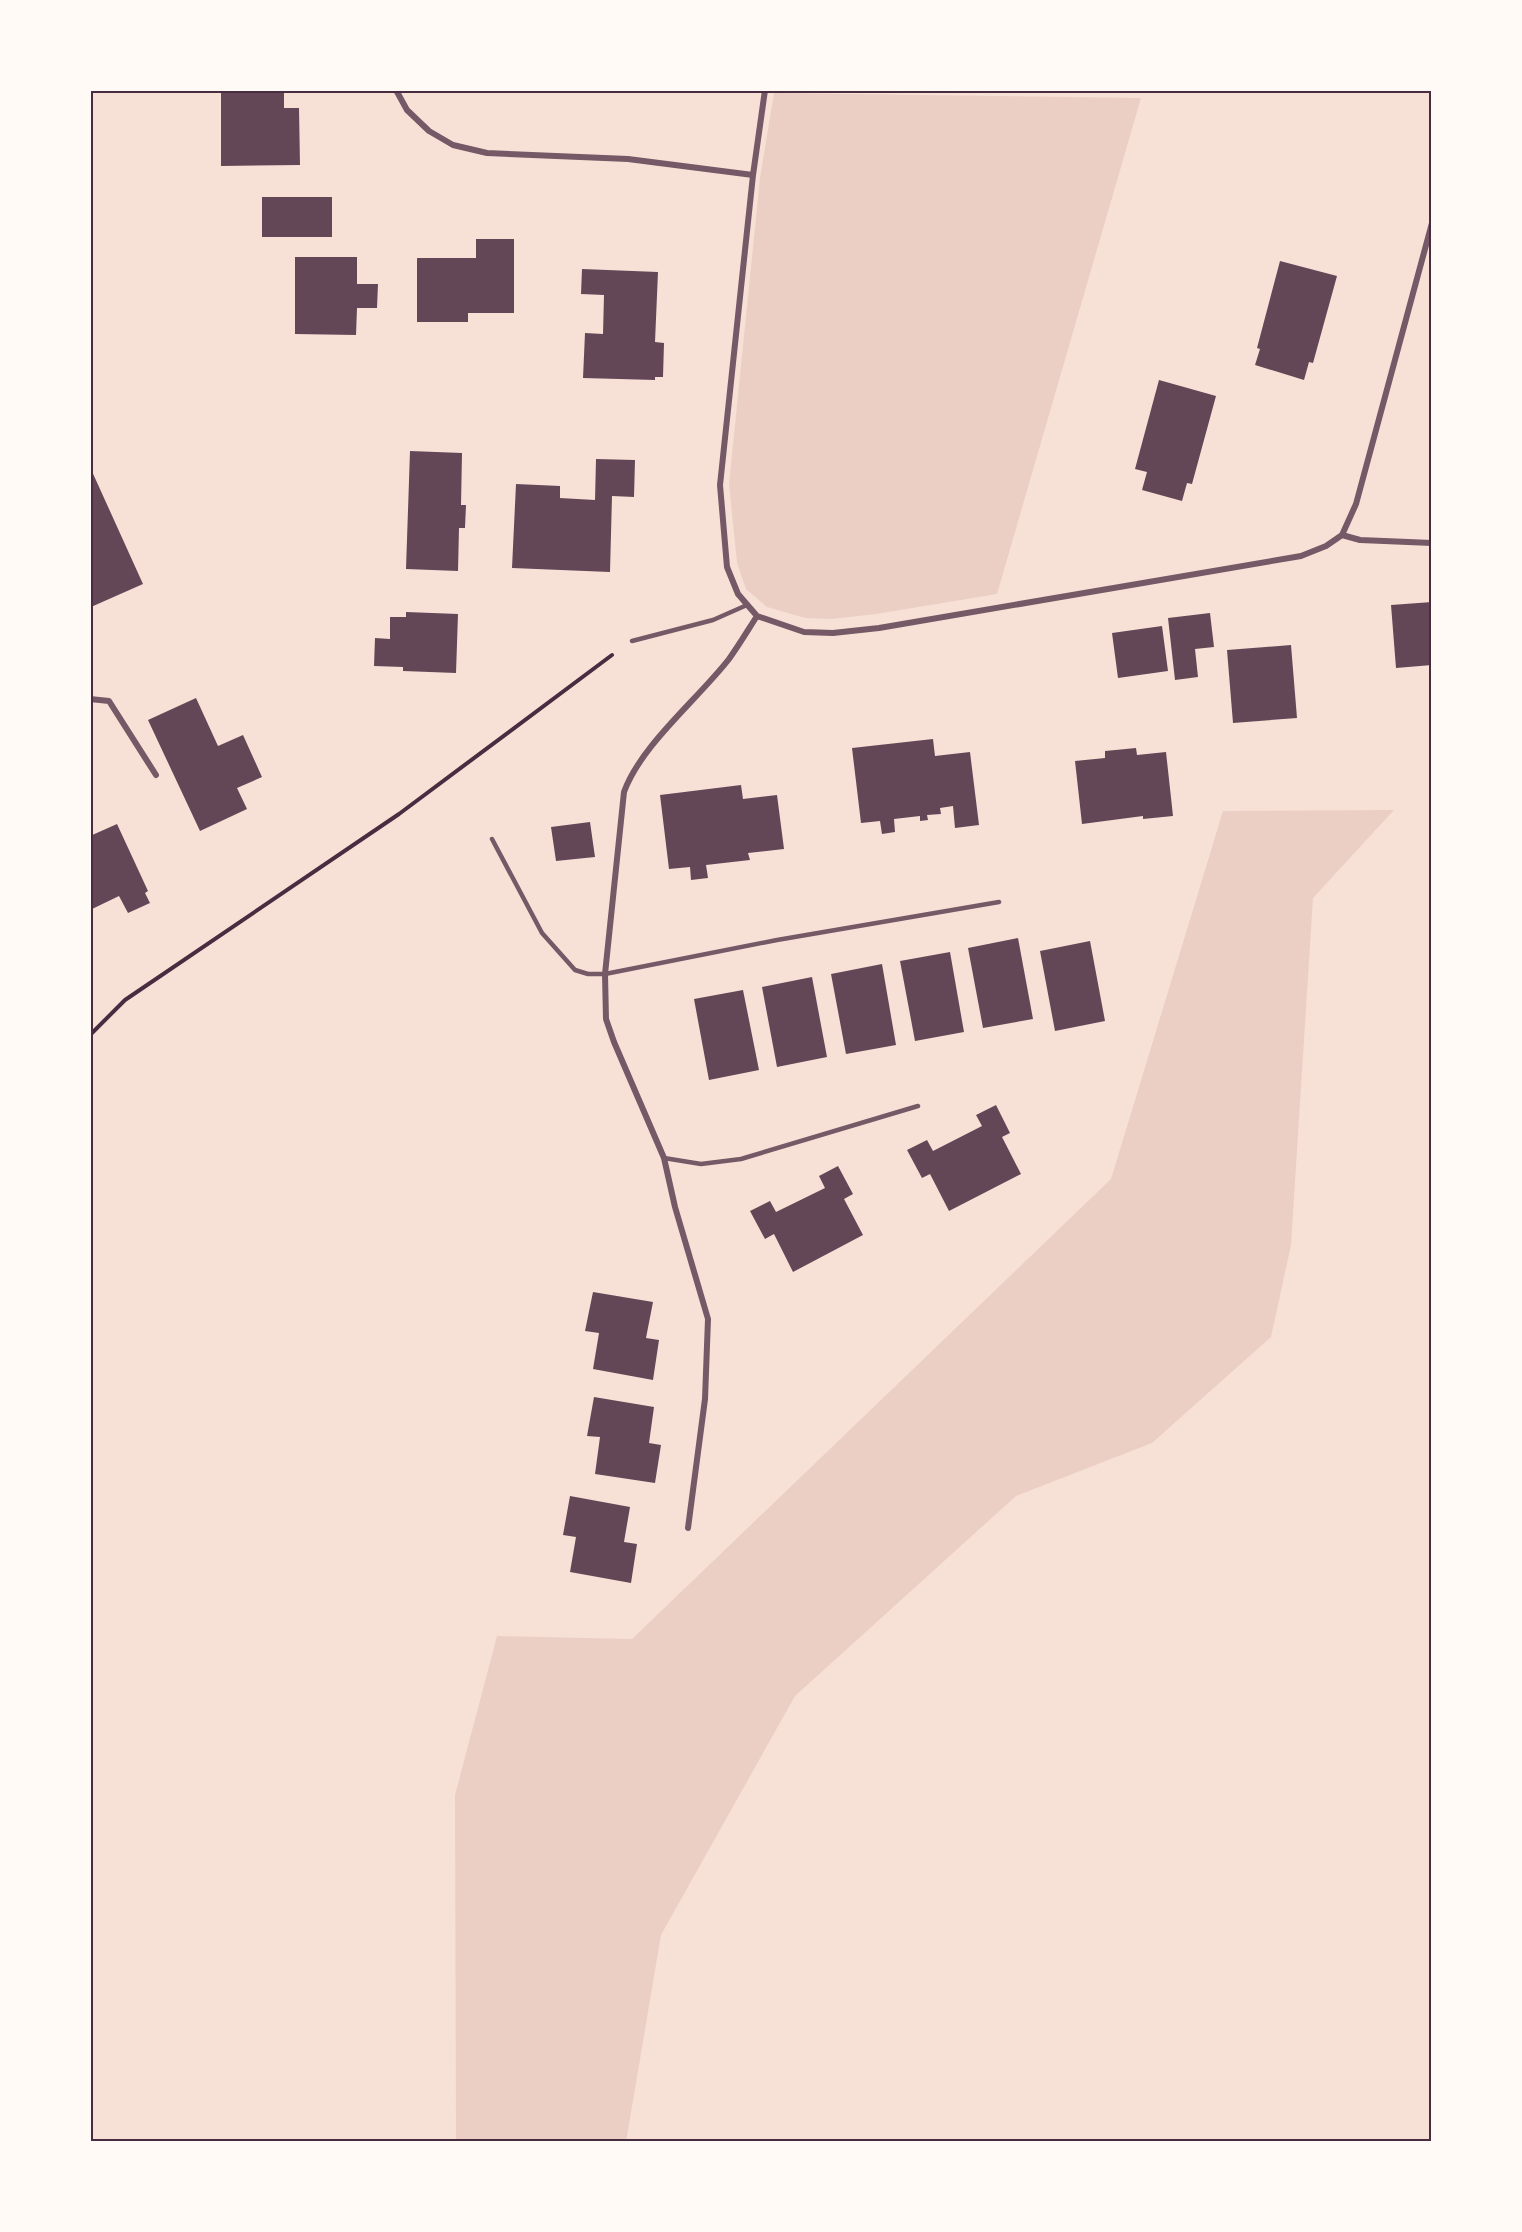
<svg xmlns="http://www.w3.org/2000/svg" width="1522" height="2232" font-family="'Golos Text',sans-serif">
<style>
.green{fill:#ebcfc5}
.building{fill:#644757}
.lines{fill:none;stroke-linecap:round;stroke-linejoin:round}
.path{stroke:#4a2c40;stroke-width:4}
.service{stroke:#755966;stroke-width:4.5}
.minor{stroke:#755966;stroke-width:6}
.neatline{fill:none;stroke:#4a2c40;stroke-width:2}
</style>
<rect width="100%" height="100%" fill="#f7e1d7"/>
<path class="green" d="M774,93L1141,98L997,594L876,614L832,619L805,618L767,607L746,589L737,563L729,484L760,178Z
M1394,810L1313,898L1291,1245L1271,1337L1152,1443L1016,1496L795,1696L661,1935L626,2142H456L455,1795L497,1636L632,1639L1111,1179L1223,811Z"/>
<path class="building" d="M221,90H284V108H299L300,165L221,166Z
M262,197H332V237H262Z
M476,239H514V313H468V322H417V258H476Z
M295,257H357V284H378L377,308H357L356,335L295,334Z
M1280,261L1337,276L1313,363L1309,362L1304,380L1255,365L1260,349L1257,348Z
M582,269L658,272L655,342L664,343L663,377H655V380L583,378L585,333L603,334L604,295L581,294Z
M1159,380L1216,396L1192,484L1187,483L1182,501L1142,490L1147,472L1135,469Z
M410,451L462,453L461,505H466L465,528H459L458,571L406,569Z
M596,459L635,460L634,497L612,496L610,572L512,568L516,484L560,486V498L595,500Z
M90,467L143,584L91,607L90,605Z
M1432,602V665L1396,668L1391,605Z
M406,612L458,614L456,673L403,671V667L374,666L375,638L390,639V617H406Z
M1210,613L1214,647L1195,649L1198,677L1175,680L1168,618Z
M1162,626L1168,671L1118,678L1112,633Z
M1291,645L1297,718L1233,723L1227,650Z
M196,698L218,746L243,735L262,777L237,788L247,809L200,831L148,720Z
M933,739L935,756L970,752L979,825L955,828L953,806L940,808L941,814L927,815L928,820L920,821V816L894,819L895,832L882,834L880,821L861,823L852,748Z
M1136,748L1137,755L1166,752L1173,816L1143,819V816L1082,824L1075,761L1105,758V751Z
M741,785L743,799L777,795L784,849L748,853L750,860L706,865L708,878L691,880L690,867L669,869L660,795Z
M590,822L595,857L556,861L551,827Z
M117,824L148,891L145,893L150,903L128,913L119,896L90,910V836Z
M1018,938L1033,1019L983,1028L968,948Z
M1090,941L1105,1021L1055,1031L1040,951Z
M950,952L964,1032L915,1041L900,961Z
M882,964L896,1045L846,1054L831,974Z
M812,977L827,1057L777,1067L762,987Z
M743,990L759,1070L709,1080L694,999Z
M996,1105L1010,1133L1002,1137L1021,1174L949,1211L930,1174L922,1178L907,1150L927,1140L933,1151L982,1126L976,1115Z
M838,1166L853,1194L844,1199L863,1235L793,1272L774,1234L765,1239L750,1211L770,1201L776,1212L825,1188L819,1176Z
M593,1292L653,1302L646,1338L659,1340L653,1380L593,1369L599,1333L585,1331Z
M594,1397L654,1407L649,1443L661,1445L655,1483L595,1474L600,1437L587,1436Z
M570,1496L630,1507L624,1542L637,1544L631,1583L570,1572L576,1537L563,1535Z"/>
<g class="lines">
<path class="path" d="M90,1035L125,1000L399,814L612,655"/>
<path class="service" d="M632,641L713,620L747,605
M492,839L542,933L575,970L588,974H605L777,940L999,902
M664,1158L701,1164L741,1159L918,1106"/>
<path class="minor" d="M396,90L407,110L429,131L453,145L487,153L628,159L753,175
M765,90L753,175L720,485L727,567L738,594L757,616L804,632L833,633L879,628L1301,556L1326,546L1342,535L1356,504L1432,223
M1342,535L1360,540L1432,543
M90,699L109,701L156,775
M688,1528L705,1399L708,1319L675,1207L664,1158L614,1042L606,1019L605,974L624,792C641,745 698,699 729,659C739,645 748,630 757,616"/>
</g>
<rect width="1522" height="2232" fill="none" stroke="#fffaf5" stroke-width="183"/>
<rect x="92" y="92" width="1338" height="2048" class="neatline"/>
</svg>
